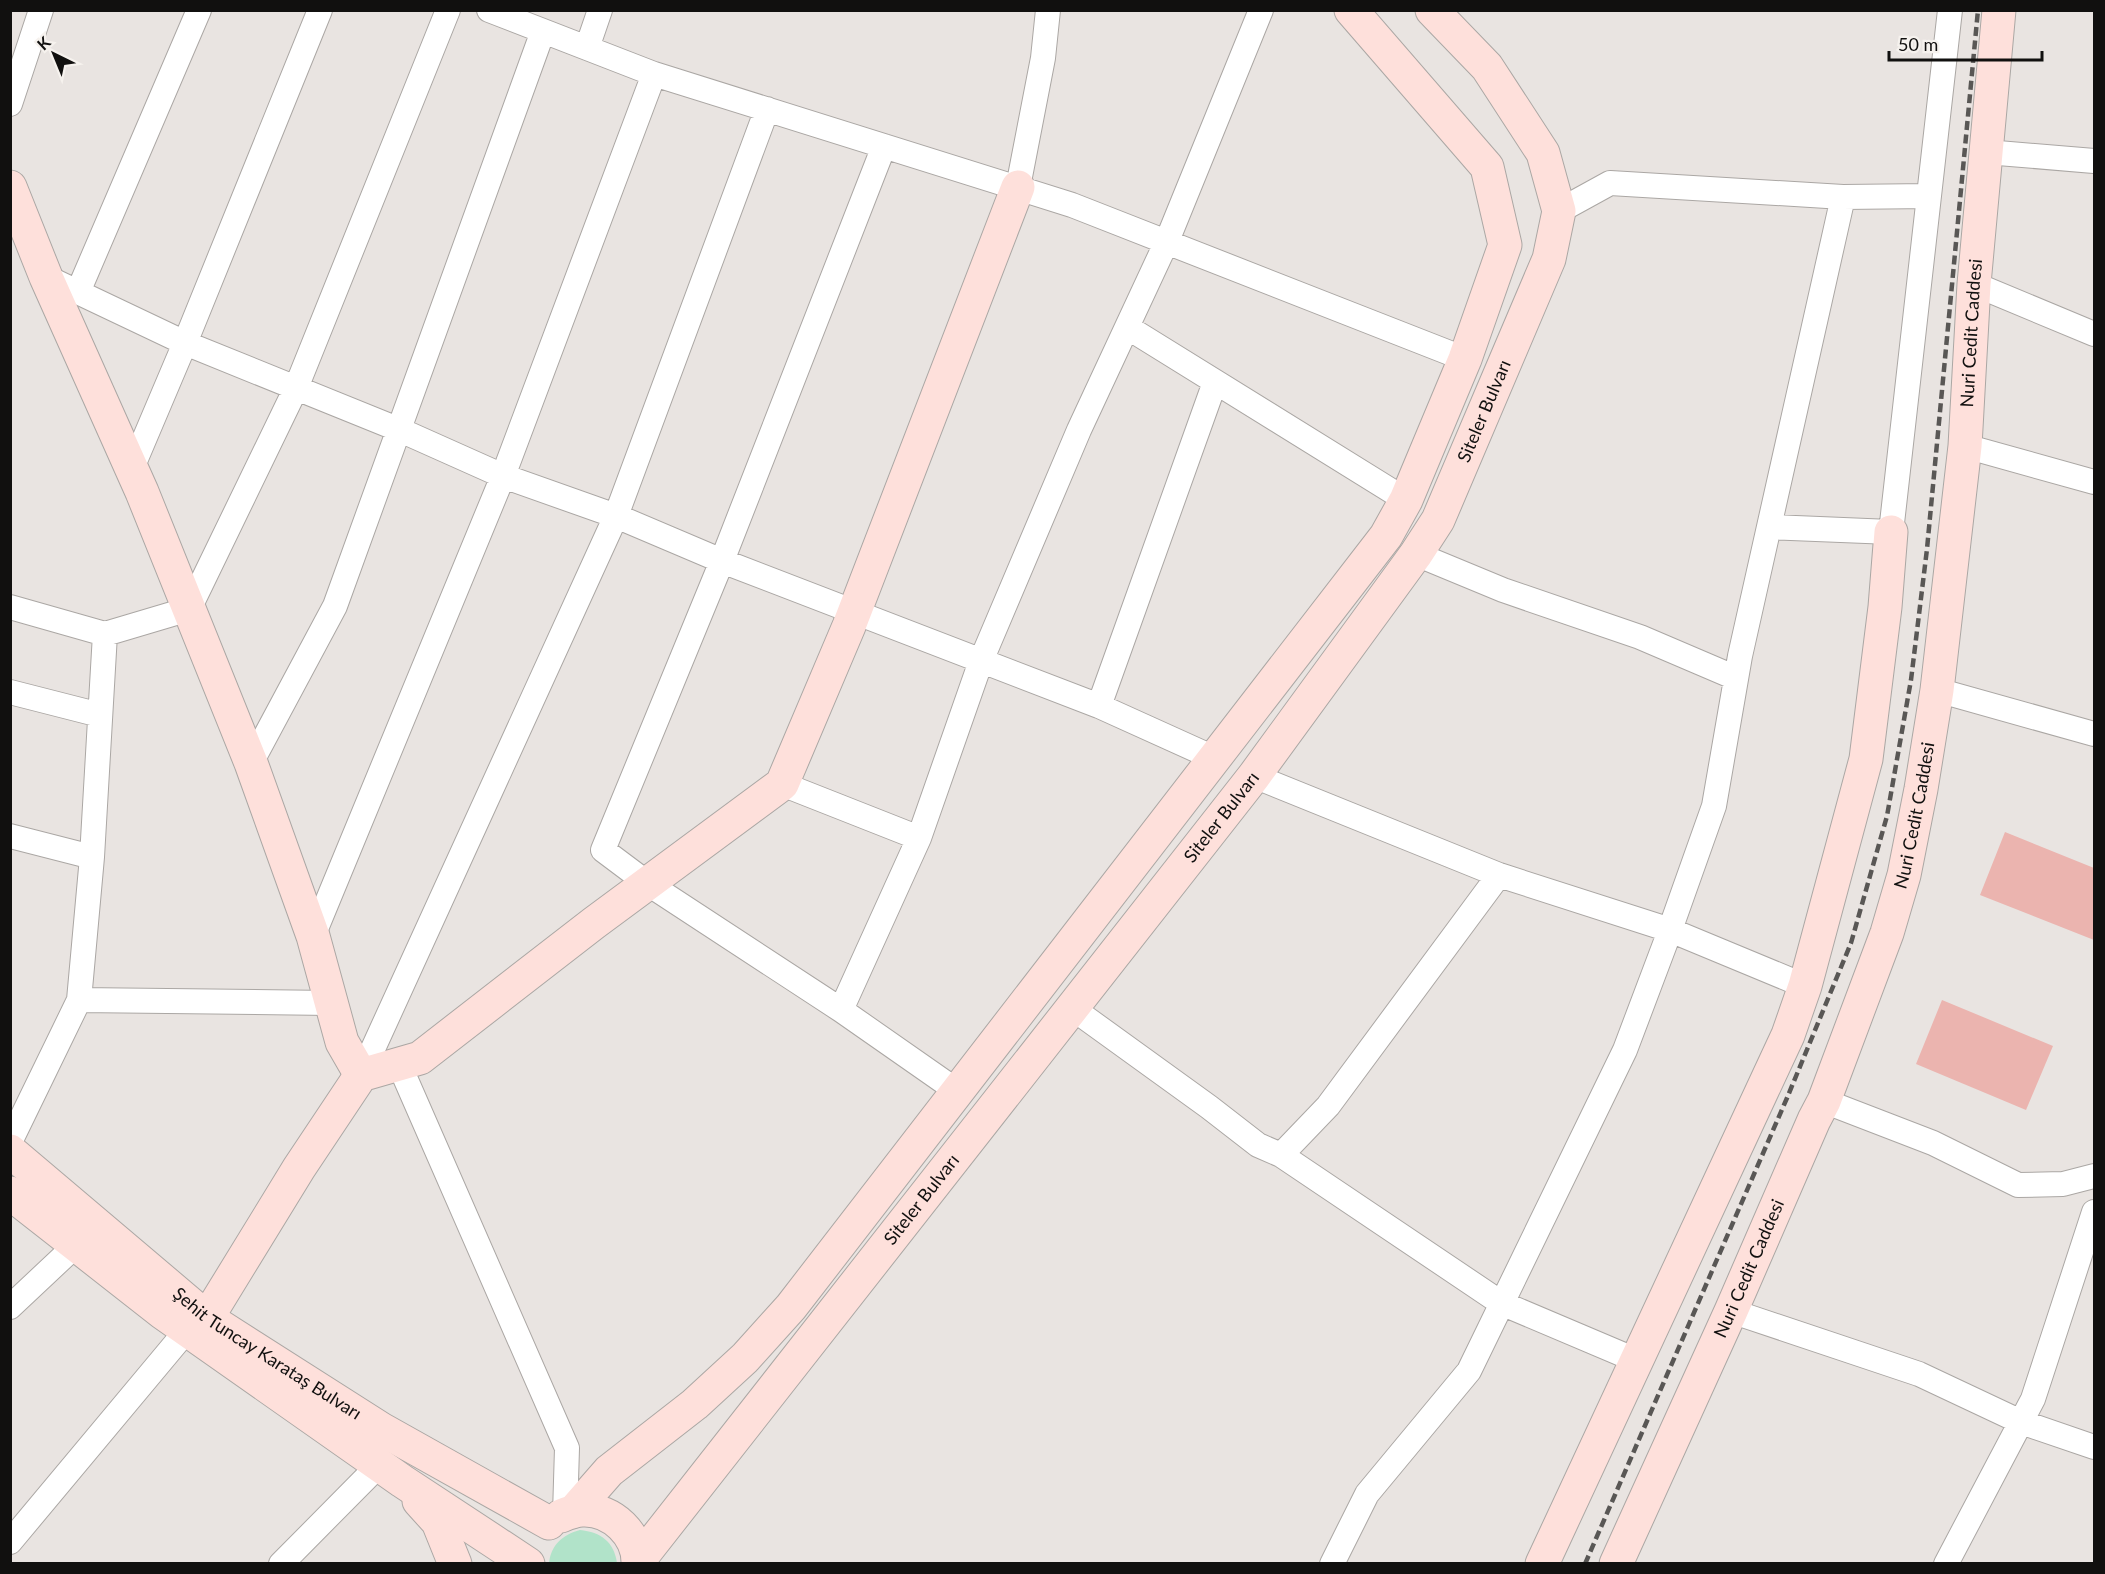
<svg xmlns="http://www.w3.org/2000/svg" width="2105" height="1574" font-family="Lato,sans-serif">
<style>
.green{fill:#b1e3c9}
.building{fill:#ebb4af}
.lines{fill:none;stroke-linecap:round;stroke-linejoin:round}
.street-casing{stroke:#aba7a4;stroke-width:26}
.secondary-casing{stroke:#aba7a4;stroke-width:35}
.street{stroke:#fff;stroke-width:24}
.secondary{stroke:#fee0db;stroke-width:33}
.rail{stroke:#595755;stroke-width:4.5;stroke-dasharray:9 4.5;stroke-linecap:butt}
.labels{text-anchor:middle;stroke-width:4.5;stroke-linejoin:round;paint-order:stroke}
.street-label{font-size:18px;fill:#11100f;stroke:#f6f2ee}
</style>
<rect width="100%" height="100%" fill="#e9e4e1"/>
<path class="green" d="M580,1530C601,1532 614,1542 617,1563H549C551,1545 562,1535 580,1530Z"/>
<path class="building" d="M2005,832L2094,868V940L1980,895Z
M1942,1000L2053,1046L2026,1110L1916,1064Z"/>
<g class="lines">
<g class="street-casing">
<path id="street" d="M489,10L654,74L1072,205L1465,359
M587,48L600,10
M10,104L41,10
M884,146L722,561L603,850L647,883L841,1010L957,1091
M1986,152L2094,161
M1018,187L1043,58L1048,10
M1559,211L1610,183L1843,197L1929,196
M46,277L185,343L400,430L503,476L616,516L722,561L1099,706L1214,758
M1974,284L2094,334
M78,292L199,10
M1127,327L1406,500
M1965,446L2094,482
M132,468L185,343L320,10
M1769,527L1891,532L1950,10
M1416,554L1503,590L1640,637L1736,678
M10,607L105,634L189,609L296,388L448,10
M1937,690L2094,734
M10,692L100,715
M1099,706L1215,382
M251,763L335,606L543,31
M1254,776L1499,875L1670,930L1805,986
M782,784L919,838
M10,836L92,857
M313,936L503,476L654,74
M79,1000L331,1003
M1072,1008L1209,1107L1258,1145L1281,1155L1328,1106L1499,875
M841,1010L919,838L981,661L1079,430L1167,241L1261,10
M399,1064L567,1448L565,1514
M361,1075L616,516L767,109
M1824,1101L1933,1143L2018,1185L2063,1184L2094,1176
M10,1142L79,1000L92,857L105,634
M1281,1155L1501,1303L1638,1361
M10,1307L76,1245
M1731,1311L1919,1374L2021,1422L2094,1447
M10,1542L187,1330
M281,1564L379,1465
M1332,1564L1367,1494L1469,1371L1625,1050L1665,944L1714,806L1740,656L1843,197
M1946,1564L2033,1399L2094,1212"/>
</g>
<g class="secondary-casing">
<g id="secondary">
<path d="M10,187L46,277L142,492L251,763L313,936L342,1042L361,1075"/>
<path id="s1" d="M10,1151L207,1318L381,1429L549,1523"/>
<path d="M10,1193L163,1313L402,1481L528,1564"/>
<path d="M207,1318L299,1168L361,1075L420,1058L594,923L782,784L849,626L1018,187"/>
<path d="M419,1501L438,1522L455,1564"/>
<path d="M574,1511L609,1471L695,1404L745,1358L791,1307L1386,536L1406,500L1465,359L1505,245L1487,167L1351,10"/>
<path d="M561,1516C568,1513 575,1510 583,1510C612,1509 639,1535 638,1564"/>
<path id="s2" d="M639,1560L1254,776L1416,554L1438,520L1549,259L1559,211L1543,153L1487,67L1432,10"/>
<path d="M1542,1564L1788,1035L1805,986L1866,759L1885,607L1891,532"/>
<path id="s3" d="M1616,1564L1731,1311L1814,1120L1824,1101L1887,933L1904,875L1921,789L1937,690L1965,446L1974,284L1999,10"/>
</g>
</g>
<use href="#street" class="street"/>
<use href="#secondary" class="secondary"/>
<path class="rail" d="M1585,1564L1787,1098L1851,943L1887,816L1911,680L1927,549L1978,10"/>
</g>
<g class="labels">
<g class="street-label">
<text dy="6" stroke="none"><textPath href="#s3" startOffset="1294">Nuri Cedit Caddesi</textPath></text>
<text dy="6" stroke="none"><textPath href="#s2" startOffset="1430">Siteler Bulvarı</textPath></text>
<text dy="6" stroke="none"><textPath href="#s3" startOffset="808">Nuri Cedit Caddesi</textPath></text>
<text dy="6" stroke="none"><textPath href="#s2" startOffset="944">Siteler Bulvarı</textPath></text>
<text dy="6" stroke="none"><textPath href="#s2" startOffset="458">Siteler Bulvarı</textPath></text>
<text dy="6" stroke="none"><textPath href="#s3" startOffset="324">Nuri Cedit Caddesi</textPath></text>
<text dy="6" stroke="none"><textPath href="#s1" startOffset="328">Şehit Tuncay Karataş Bulvarı</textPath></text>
</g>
</g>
<rect width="2105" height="1574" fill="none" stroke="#11100f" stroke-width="24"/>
<g transform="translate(54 54) rotate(317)" stroke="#f6f2ee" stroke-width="4.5" paint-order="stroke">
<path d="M0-4.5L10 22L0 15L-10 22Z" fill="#11100f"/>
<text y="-9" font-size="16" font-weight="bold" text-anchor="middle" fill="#11100f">K</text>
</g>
<path d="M1889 51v9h153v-9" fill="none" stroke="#11100f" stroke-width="3"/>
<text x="1898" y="51" font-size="18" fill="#11100f" stroke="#f6f2ee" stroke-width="4.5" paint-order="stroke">50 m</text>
</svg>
